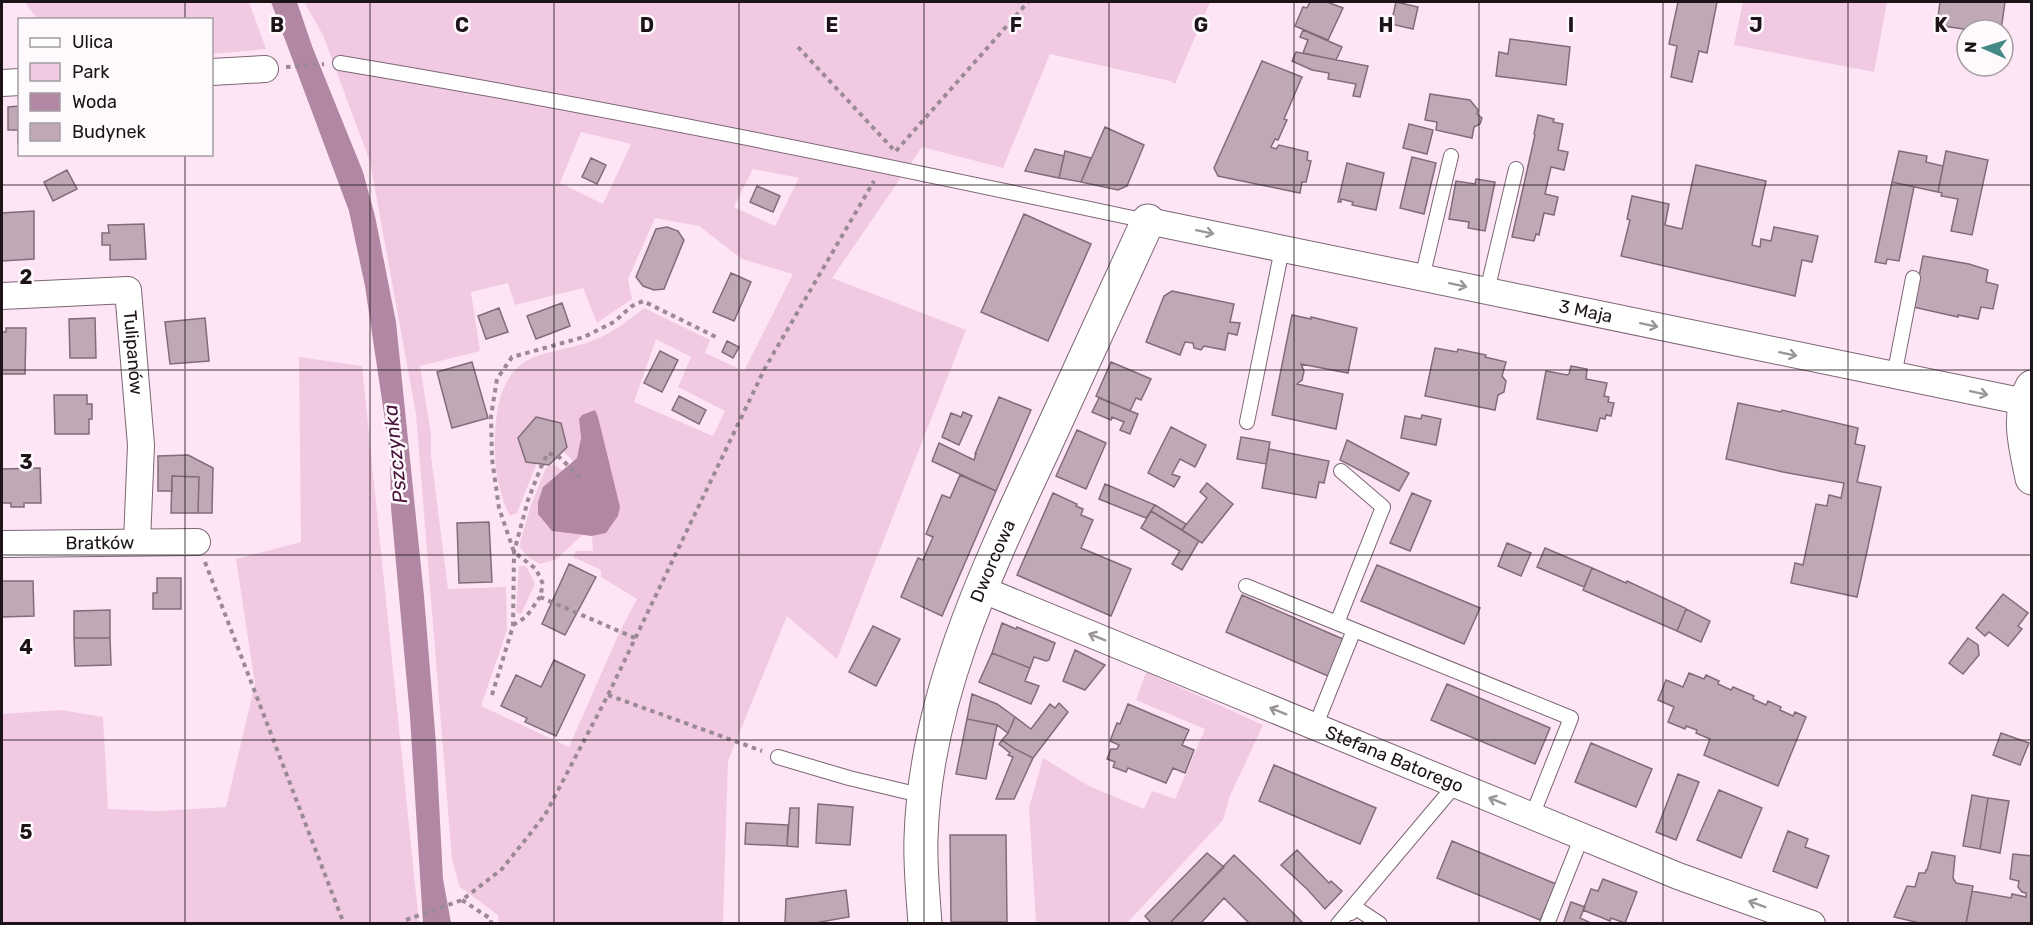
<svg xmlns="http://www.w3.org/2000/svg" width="2033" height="925" font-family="Rubik,sans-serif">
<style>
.green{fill:#f2c9e3;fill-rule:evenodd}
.water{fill:#b187a3}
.building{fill:#c0a9b7;stroke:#816c79;stroke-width:1.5}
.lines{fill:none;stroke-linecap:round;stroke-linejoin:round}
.service-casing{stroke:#7c6774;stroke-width:16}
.minor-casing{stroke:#7c6774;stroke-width:28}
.tertiary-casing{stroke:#7c6774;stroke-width:35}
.path{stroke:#9b8a95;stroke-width:4;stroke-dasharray:4.5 4.5;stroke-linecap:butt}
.service{stroke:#fff;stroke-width:14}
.minor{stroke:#fff;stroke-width:26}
.tertiary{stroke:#fff;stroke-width:33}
.oneway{stroke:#999598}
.grid{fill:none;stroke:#1c1419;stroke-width:1.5;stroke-opacity:0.55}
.labels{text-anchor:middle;stroke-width:5;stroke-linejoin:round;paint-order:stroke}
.street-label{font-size:18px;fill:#1c1419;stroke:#fef9fc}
.water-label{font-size:20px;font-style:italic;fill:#49153b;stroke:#fef9fc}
.grid-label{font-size:20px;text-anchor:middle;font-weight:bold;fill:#1c1419;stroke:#fef9fc;stroke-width:5;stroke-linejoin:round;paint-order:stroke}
</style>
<rect width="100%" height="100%" fill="#fee5f5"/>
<path class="green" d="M25,2H249L266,49L212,54V20L37,19Z
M304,2H1210L1175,84L1170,81L1050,54L1003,168L922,147L832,278L966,330L837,659L787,616L728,761L723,923H499L498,915L460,887L452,860L416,414L370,162L323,35ZM581,132L631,144L603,204L560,183ZM753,169L799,178L775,226L734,207ZM655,218L699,226L742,259L793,274L744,371L705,353L710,340L644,308C626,323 608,336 586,343C568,349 549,351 532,358C502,371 496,407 495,436C494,464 497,491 510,516L517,513L537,463L563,451L574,462C584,451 580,432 579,419L620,507L618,516L606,533L592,536L593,551H576L573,557L601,570V577L637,599L620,631L569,747L481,706L507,630L506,587L448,589L431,456V434L420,366L480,351L471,292L508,283L515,305L583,288L597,323L632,299L628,279ZM656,339L691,357L678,387L725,411L713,436L634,402Z
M1743,2H1887L1874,72L1734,45Z
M299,357L362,366L419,923H2V714L61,710L103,717L108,809L159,811L226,807L255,684L236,559L301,542Z
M554,464L563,471L543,487L552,531L582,535L557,559L540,564L528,557L519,546L531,505L546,468Z
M519,566H526L535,584L521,614L516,612Z
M1146,672L1263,725L1230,796L1223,820L1127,923H1036L1029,808L1043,758L1089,786L1144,809L1152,791L1175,799L1205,729L1136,700Z"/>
<path class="water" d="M271,2H297L312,46L363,172L375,216L396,322L424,596L436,744L443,879L451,923H423L410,717L391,508L390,454L365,286L349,211Z
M595,410L598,417L620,507L618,516L606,533L592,536L552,531L538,514V502L543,487L577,458L581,438L579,419L582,415Z"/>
<path class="building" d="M1310,2H1327L1343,8L1328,40L1295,26L1303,7L1307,8Z
M1396,2L1418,7L1413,29L1391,24Z
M1678,2H1717L1707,53L1699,51L1692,82L1671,77L1677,46L1669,44Z
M1940,2H2005L2001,30H1970L1937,25Z
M1303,30L1342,47L1336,60L1303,53L1308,40L1300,37Z
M1510,39L1570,47L1566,85L1496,76L1499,52L1508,54Z
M1296,52L1368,66L1360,97L1353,96L1356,84L1328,79L1329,73L1312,70L1292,61Z
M1262,61L1302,77L1284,119L1287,120L1278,140L1275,139L1271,147L1276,149L1279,145L1308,152L1307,160L1311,161L1306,182H1302L1300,193L1218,176L1214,168Z
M1430,94L1470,100L1478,110L1477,114L1482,118L1480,124L1474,127L1472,138L1436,130L1437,122L1425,120Z
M20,106V144H18V130H8V107Z
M1538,115L1554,119L1553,122L1563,124L1558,150L1568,152L1564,170L1551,167L1545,194L1558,197L1554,215L1544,213L1539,235L1536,234L1534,241L1512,237L1535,135L1534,134Z
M1409,124L1433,130L1427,154L1403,148Z
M1105,127L1144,145L1127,186L1118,190L1081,182Z
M1035,149L1064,156L1059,178L1025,171Z
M1065,151L1091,158L1081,182L1059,178Z
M1899,151L1927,156L1926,162L1943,166L1938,192L1892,182Z
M1946,151L1988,160L1972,235L1951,231L1958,199L1941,196L1942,193L1938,192Z
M1412,157L1436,163L1424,214L1400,208Z
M591,158L606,165L597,184L582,177Z
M1347,163L1384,173L1376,210L1352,205L1353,202L1341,199V202H1338Z
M1696,165L1766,181L1752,245L1760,247L1761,239L1771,241L1774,227L1818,236L1812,262L1802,260L1795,296L1621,256L1630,220L1627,219L1632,196L1669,204L1665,225L1682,229Z
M67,170L77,189L53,201L44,182Z
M1476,179L1495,182L1485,231L1468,228L1469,222L1449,219L1456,181L1475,184Z
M1892,182L1914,187L1899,261L1887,259L1886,264L1875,262Z
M757,186L780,196L773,212L750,202Z
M34,211V259L2,261V213Z
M1024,214L1091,244L1048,341L981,312Z
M144,224L146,259L110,260V245H102V233H109L108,225Z
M667,227L678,231L684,240L664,289L654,290L643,286L636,277L656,229Z
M1923,256L1969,264L1988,270L1986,282L1998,285L1993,309L1981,307L1978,319L1958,315V317L1913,307Z
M731,273L751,282L734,321L713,312Z
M1172,291L1234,304L1230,322L1240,323L1237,335L1228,333L1225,350L1204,346L1201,350L1194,348L1193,343L1185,342L1180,355L1146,342L1164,296Z
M562,303L570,326L536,339L527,316Z
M499,308L508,332L486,339L478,316Z
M1292,315L1311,319V317L1357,328L1348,373L1301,364L1304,371L1302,380L1297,384L1343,394L1336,429L1272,415Z
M95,318L96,358H70L69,319Z
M205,318L209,361L170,364L165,322Z
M6,328H26L25,374H2V332H6Z
M727,341L739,347L733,358L722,352Z
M1435,348L1457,352L1458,349L1486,355L1485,357L1506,362L1502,376L1506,381L1504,392L1498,395L1495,410L1425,396Z
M660,351L678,360L662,392L644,383Z
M472,362L488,418L452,428L437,372Z
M1111,362L1151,379L1141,400L1136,398L1130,411L1096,396Z
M1571,366L1587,369L1586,379L1607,383L1604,396L1609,397L1608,402L1614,403L1611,416L1606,415L1605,419L1600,418L1597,431L1537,419L1546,371L1567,375L1569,374Z
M54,395H87V404H92V419H89V434H55Z
M679,396L706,410L699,424L672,410Z
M999,397L1031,410L996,491L932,461L939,443L974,460L976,454H975Z
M1099,398L1138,414L1130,434L1120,430L1124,422L1112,417L1111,420L1092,412Z
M1738,403L1781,412L1782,410L1858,428L1855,444L1865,446L1857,482L1881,487L1857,597L1791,583L1795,563L1803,565L1816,504L1827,506L1829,495L1841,498L1844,483L1783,472L1726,459Z
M963,412L972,416L959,445L942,437L951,413L961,417Z
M1422,415L1441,419L1436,445L1401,438L1405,416L1421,419Z
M536,417L561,423L567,447L549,465L526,462L518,438Z
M1171,427L1206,445L1195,467L1180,459L1172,474L1180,477L1174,487L1148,473Z
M1077,430L1106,443L1086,489L1056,476Z
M1241,437L1270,442L1266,464L1237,459Z
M1347,440L1409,473L1399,491L1340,460Z
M1269,449L1329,461L1324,483L1319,482L1316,498L1262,488Z
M188,455L213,468L212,513H198L199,477L172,476V491H158V456Z
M40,468L41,503H24V507H11V503H2V469Z
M960,475L996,491L942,616L901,597L918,558L923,560L933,537L926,534L942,495L950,498Z
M172,476L199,477L198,513H171Z
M1207,483L1233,504L1202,543L1182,530L1207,498L1200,492Z
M1105,484L1155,505L1146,518L1099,499Z
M1053,493L1077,504L1076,506L1083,509L1081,515L1093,520L1081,548L1131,569L1111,616L1017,575Z
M1412,493L1431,501L1410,551L1390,543Z
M1155,505L1186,524L1182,530L1151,511Z
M1151,511L1199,541L1182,570L1172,564L1180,551L1141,528Z
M489,522L492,582L459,583L457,523Z
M1507,543L1531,553L1521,576L1498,566Z
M1545,548L1592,568L1584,587L1537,567Z
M569,564L596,577L565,635L542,624Z
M1377,565L1480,608L1464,644L1361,601Z
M1592,568L1626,583L1627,581L1685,608L1686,609L1677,631L1583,590Z
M157,578H181V609H153V593H157Z
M2,581H33L34,616L2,617Z
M2003,594L2028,613L2018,626L2022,629L2008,646L1989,632L1985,636L1976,628Z
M1242,595L1345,640L1328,676L1226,632Z
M1686,609L1710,621L1701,642L1677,631Z
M110,610V638H74V611Z
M1002,623L1016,629L1017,627L1055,643L1049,660L1046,661L1034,657L1030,668L992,653Z
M873,626L900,639L876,686L849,672Z
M74,638H110L111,665L75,666Z
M1968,638L1978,645L1979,655L1963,674L1949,663Z
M1075,650L1105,665L1085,690L1063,681Z
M992,653L1030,668L1025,681L1039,686L1031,704L979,682Z
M554,660L585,675L556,736L525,722L527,718L501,706L516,675L541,687Z
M1689,673L1704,679L1706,675L1719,681L1718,684L1731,690L1733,687L1754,696L1753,699L1766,705L1768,701L1781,707L1780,710L1793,716L1795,712L1806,717L1778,786L1704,755L1710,739L1696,733L1697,730L1686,726L1685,729L1668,722L1674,707L1658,700L1666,680L1683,687Z
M1447,684L1550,728L1535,764L1431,720Z
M972,694L997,704L1015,717L1008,733L997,725L967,719Z
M1059,703L1068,712L1033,758L1015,749L1002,740L1008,733L1015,717L1031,729L1050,704L1055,708Z
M1128,704L1189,730L1182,745L1194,750L1185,773L1173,768L1166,783L1128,768L1126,772L1113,767L1115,762L1107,759L1111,749H1117L1119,745L1110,741L1117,723L1120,724Z
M967,719L997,725L986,779L956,774Z
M2001,733L2029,743L2020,765L1993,755Z
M1002,740L1015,749L1033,758L1014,799H996L1013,757L1008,755L1010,753L999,744Z
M1591,743L1652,769L1636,807L1575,782Z
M1274,765L1376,808L1360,844L1259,801Z
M1678,774L1699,782L1676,840L1656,832Z
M1719,790L1762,808L1741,858L1697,840Z
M1972,795L1988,798L1980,849L1963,846Z
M1988,798L2009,801L2000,853L1980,849Z
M818,804L853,807L850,845L816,843Z
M790,808H799L798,847L787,846Z
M746,823L788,825L787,846L745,844Z
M1788,831L1808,839L1805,847L1829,856L1817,888L1773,871Z
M950,835H1006L1007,922H951Z
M1452,841L1556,884L1540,920L1437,878Z
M1297,850L1329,883L1331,881L1342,891L1325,909L1307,889L1281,865Z
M1932,852L1955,856L1953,878L1956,883L1973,886L1966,924H1924L1894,917L1907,886L1915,887L1919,873H1925L1926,870H1927Z
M1207,853L1224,867L1169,924H1152L1145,916Z
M2013,854L2032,856V924H1966L1972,891L2011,898L2012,894L2026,897V893L2022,892L2018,887L2019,881L2010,879Z
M1234,855L1259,879L1304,924H1250L1224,898L1200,924H1169Z
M1603,879L1637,892L1625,923L1611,918L1610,921L1583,910L1591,889L1598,891Z
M846,890L849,917L809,924H785L786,899Z
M1571,902L1585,907L1580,918L1593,924H1563Z"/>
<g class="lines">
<g class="service-casing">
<path id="service" d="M340,63C610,108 879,164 1147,221
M1422,278L1451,156
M1487,291L1516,169
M1894,376L1913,278
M1247,422L1282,249
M1246,586L1571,718L1532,816
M1337,623L1383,507L1341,471
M1315,727L1354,630
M778,757L849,778L924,796
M1351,913L1353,906L1380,924
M1338,924L1456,784
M1547,924L1582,836"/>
</g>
<g class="minor-casing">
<g id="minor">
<path d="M212,72L265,69"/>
<path d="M2,83L20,82"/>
<path id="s1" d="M1148,221L2025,402"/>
<path id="s2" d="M2,296L128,290L141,445L137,542"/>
<path id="s3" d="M2,544L197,542"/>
<path id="s4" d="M981,589L1678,876L1812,924"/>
</g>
</g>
<g class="tertiary-casing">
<g id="tertiary">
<path d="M2032,387C2016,415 2026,448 2032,478"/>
<path id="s5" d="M925,924C923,895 920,866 921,838C925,700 985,574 1042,452C1077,375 1112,298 1148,221"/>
</g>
</g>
<path class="path" d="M798,47L893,149
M286,67L324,64
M896,151L1028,2
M205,562L344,924
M513,625L526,617L540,597
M635,638L540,597L543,584L536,569L514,552L499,508L492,459L491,416L497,379L512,357L584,337L614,322L632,306L643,301L716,337
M492,695L513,626L514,552L528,500L541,467L548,453L559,457L580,477
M608,695L762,751
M462,900L491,919V924
M406,920L462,900L502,869L545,815L608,695L765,368L874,181"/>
<use href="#service" class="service"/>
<use href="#minor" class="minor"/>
<use href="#tertiary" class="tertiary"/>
</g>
<defs><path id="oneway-shaft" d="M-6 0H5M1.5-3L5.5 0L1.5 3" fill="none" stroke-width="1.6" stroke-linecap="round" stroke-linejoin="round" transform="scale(1.5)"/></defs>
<g class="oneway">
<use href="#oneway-shaft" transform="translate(1205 232) rotate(12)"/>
<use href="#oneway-shaft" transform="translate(1458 285) rotate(12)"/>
<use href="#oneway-shaft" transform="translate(1649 325) rotate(12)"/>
<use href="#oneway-shaft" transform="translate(1788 354) rotate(12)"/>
<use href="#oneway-shaft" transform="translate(1979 393) rotate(12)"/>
<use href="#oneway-shaft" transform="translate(1097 637) rotate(-158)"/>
<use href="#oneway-shaft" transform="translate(1278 711) rotate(-158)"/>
<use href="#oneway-shaft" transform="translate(1497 801) rotate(-158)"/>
<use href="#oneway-shaft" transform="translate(1757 904) rotate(-160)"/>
</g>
<path class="grid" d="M185,2V20M370,2V924M554,2V924M739,2V924M924,2V924M1109,2V924M1294,2V924M1479,2V924M1663,2V924M1848,2V924M185,154V924M2,185H2032M2,370H2032M2,555H2032M2,740H2032"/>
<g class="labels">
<g class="street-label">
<text dy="6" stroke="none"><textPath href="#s1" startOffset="447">3 Maja</textPath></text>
<text dy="6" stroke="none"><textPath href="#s2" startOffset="189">Tulipanów</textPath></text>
<text dy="6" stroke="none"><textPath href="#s3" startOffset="98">Bratków</textPath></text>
<text dy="6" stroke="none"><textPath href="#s5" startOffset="374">Dworcowa</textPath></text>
<text dy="6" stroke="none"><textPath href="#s4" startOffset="447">Stefana Batorego</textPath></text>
</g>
<g class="water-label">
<text transform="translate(395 454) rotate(-96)" y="7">Pszczynka</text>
</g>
</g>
<g class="grid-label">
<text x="277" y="32">B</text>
<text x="462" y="32">C</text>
<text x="647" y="32">D</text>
<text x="832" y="32">E</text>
<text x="1016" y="32">F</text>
<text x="1201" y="32">G</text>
<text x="1386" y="32">H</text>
<text x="1571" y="32">I</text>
<text x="1756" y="32">J</text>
<text x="1941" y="32">K</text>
<text x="26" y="284">2</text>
<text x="26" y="469">3</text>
<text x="26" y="654">4</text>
<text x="26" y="839">5</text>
</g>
<rect width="2033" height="925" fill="none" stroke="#1c1419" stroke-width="6"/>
<rect x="18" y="18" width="195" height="138" fill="#fef9fc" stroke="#a49da1" stroke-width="1.5"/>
<rect x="30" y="38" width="30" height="9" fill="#ffffff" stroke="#a49da1" stroke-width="1.5"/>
<text x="72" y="48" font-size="18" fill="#1c1419">Ulica</text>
<rect x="30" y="63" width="30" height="18" fill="#f2c9e3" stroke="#a49da1" stroke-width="1.5"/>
<text x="72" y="78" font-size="18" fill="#1c1419">Park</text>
<rect x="30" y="93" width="30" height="18" fill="#b187a3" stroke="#a49da1" stroke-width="1.5"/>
<text x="72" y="108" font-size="18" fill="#1c1419">Woda</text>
<rect x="30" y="123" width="30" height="18" fill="#c0a9b7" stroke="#a49da1" stroke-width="1.5"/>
<text x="72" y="138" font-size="18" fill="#1c1419">Budynek</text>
<g transform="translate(1985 48) rotate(273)"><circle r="28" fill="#fef9fc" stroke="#a49da1" stroke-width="1.5"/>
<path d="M0-4.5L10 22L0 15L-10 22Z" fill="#438a86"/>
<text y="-9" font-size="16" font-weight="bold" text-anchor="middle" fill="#1c1419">N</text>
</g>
</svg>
